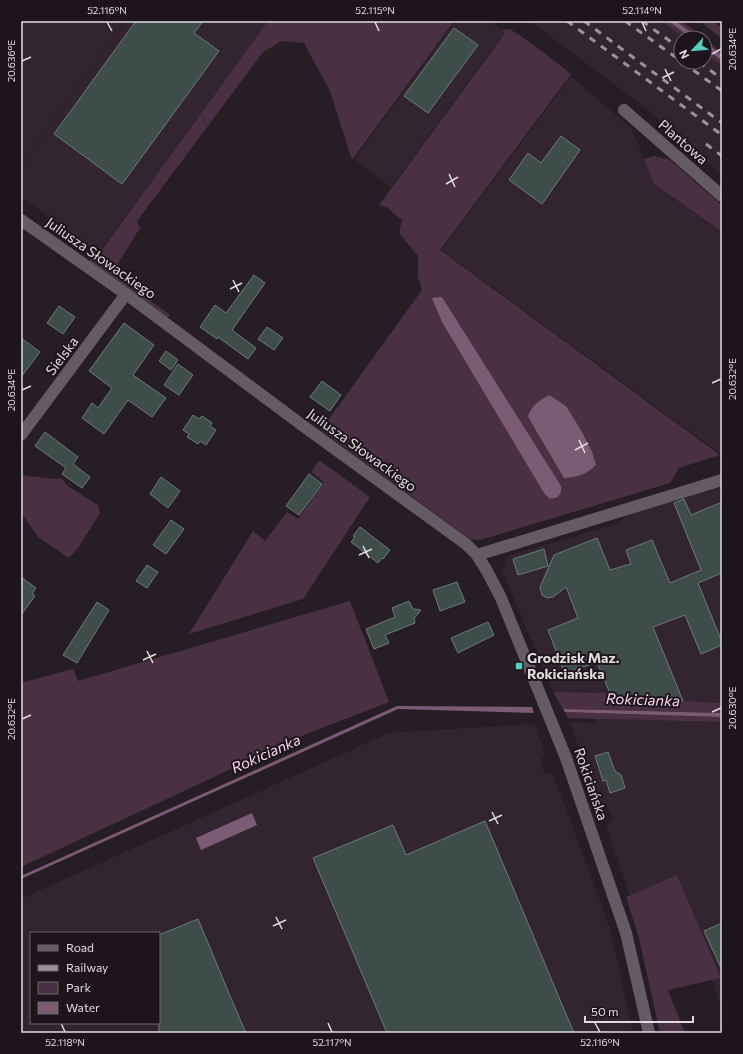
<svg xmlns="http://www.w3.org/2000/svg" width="743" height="1054" font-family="Commissioner,sans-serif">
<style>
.built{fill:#332530;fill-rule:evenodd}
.green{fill:#493043}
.water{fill:#7c5b74}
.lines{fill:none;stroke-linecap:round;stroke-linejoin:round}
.stream{stroke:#7c5b74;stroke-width:4.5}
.building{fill:#3e4c4a;stroke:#6c7b79}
.minor{stroke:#655b62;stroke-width:12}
.rail{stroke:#999297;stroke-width:3;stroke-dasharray:7 7;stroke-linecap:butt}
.ticks{fill:none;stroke:#e1dbdf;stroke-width:1.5}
.poi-dot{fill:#56cec3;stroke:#1d151b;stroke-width:1.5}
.labels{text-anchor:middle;stroke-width:4;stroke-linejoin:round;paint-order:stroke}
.street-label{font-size:14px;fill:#e1dbdf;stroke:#1d151b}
.poi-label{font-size:14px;font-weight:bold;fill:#e1dbdf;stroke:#1d151b;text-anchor:start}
.water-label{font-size:15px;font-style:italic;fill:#fbd7f1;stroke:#1d151b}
.neatline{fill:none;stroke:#e1dbdf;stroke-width:1.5}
.ticks-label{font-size:10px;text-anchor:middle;fill:#e1dbdf}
</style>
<rect width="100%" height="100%" fill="#261e24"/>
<path class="built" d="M21,21H126L21,166Z
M127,21H268L99,253L21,197V167Z
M455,21H490L504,33L391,187L354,160Z
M530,21H661L684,38H681V62H705V53L722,65V175L643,106Z
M571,76L632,129L654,184L722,233V455L441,250Z
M722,487V703L683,701L614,703L609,693L553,692L502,570L508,556L616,524L627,515Z
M595,718L722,722V1006L712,980L721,978L677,875L630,896L606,825L613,819L607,806L599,804L570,722L594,723Z
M534,724L545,754L541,760L542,766L545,773L553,774L610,928L633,1033H21V899L389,733ZM31,933H159V1023H31Z"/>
<path class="green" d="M268,21H454L352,160L330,91L304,43L282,41L263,52L137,221L140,228L112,273L170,315L167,319L90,262V256L94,251L99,254Z
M661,21H682L703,38H685Z
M700,21H713L722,28V39Z
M510,29L535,46L571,74L440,250L720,455L679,468L670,483L480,540L470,539L321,430L422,290L418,276V256L399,233L402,220L386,207L379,205L505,33L502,30Z
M705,39L722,53V65L705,53Z
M654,156L670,160L722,205V232L654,184L644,159Z
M319,460L370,497L303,599L189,634L253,531L265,541L287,512L298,519L324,482L311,472Z
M21,475L55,479L61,478L69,487L98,505L100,513L78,548L69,558L38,537L28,523L21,511Z
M350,601L389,702L304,735L21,867V683L73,669L78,681Z
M553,692L610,693L614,703L683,701L722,703V713L563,709Z
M565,712L722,717V722L568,718Z
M677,875L721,978L668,990L685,1033H660L639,938L626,897Z"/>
<path class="water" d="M442,297L561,486V492L558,497L550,499L544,493L442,322L432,298Z
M549,395L566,406L582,432L592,452L596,465C585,475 579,477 564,478L531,422L528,416C532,405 539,401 549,395Z
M397,706L532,707L534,713L398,709L21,879V876Z
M563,709L722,713V717L565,712Z
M252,813L257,825L201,850L196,838Z"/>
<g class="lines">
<path class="stream" d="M672,21L695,38
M705,45L722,58"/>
</g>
<path class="building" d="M136,21H203L194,33L219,51L122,184L54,134Z
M454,28L478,45L428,113L404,96Z
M561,136L580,150L542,204L509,180L528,153L541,163Z
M254,275L265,283L232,330L256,348L248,359L218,337L217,339L200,327L215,305L226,313Z
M59,306L75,317L63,334L47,323Z
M124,323L154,345L133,375L166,398L152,417L128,400L104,434L82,418L92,403L98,408L112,388L89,371Z
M267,327L283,338L274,350L258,339Z
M21,338L40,352L21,377Z
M166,351L178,360L171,370L159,361Z
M178,364L193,375L179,395L164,385Z
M322,381L341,395L330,411L310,397Z
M193,415L199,419L202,416L212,423L210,426L216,430L206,445L200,441L198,444L187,437L189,434L183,430Z
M45,432L78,457L73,464L90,477L82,488L62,474L66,468L35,446Z
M309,474L322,484L299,515L286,506Z
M161,477L180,491L168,508L150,494Z
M684,499L691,515L722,502V573L698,583L722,642V645L701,654L685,615L653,627L683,701L614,703L597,662L565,674L548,630L578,618L566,587L553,597L547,598L542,595L540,587L554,555L597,538L610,570L631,564L626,550L652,540L670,583L701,570L674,503Z
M171,520L184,529L166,554L153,545Z
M360,527L390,550L383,559L382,558L378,563L351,542L355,537L353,536Z
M544,549L548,566L518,575L513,559Z
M147,565L158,572L147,588L136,581Z
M21,577L36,588L32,594L35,596L21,615Z
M457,582L465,602L440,611L433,590Z
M409,601L413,609L421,610L414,619L415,623L385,635L389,643L374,649L366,629L395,617L392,608Z
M97,602L109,610L77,663L63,655Z
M488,622L494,635L458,653L451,638Z
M608,752L615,771L621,775L625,788L610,793L606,780L603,781L595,756Z
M485,821L574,1033H387L313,858L393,825L406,855Z
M198,919L233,1003L246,1033H159V935Z
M722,923V970L704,931Z"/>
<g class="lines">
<path class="minor" d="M624,110L722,196
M21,220L126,294L306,428L466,544L477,555L722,480
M21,435L126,294
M477,555L487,571L501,598L566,758L626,933L649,1033"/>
<path class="rail" d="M567,21L722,135
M584,21L722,123
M625,21L681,61
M642,21L681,49
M682,62L722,91
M699,62L722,79
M706,144L722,156"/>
</g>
<path class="ticks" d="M107,22L112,31M375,22L379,31M642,22L646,31M712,54L721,49M22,61L31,57M665,69L671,81M662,78L674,72M449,174L455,187M446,184L458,177M233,280L239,292M230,289L242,283M712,383L721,379M22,390L31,386M579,440L585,453M575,450L588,443M363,546L369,558M359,555L372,549M147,651L153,663M143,660L156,654M712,712L721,708M22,719L31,715M492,812L498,824M489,821L502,815M276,917L282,929M273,926L286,920M61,1023L65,1032M328,1023L332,1032M595,1023L600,1032"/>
<rect class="poi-dot" x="515" y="662" width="8" height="8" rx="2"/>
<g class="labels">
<g class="street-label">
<text transform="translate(683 142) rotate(41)" y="5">Plantowa</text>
<text transform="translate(101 258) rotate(35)" y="5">Juliusza Słowackiego</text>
<text transform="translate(62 356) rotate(-53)" y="5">Sielska</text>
<text transform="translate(362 450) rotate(36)" y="5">Juliusza Słowackiego</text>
<text transform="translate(591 784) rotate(71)" y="5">Rokiciańska</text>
</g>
<g class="poi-label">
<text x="527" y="663">Grodzisk Maz.<tspan x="527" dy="16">Rokiciańska</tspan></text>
</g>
<g class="water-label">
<text transform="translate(643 700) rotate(2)" y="5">Rokicianka</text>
<text transform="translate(266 754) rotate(-24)" y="5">Rokicianka</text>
</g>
</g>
<rect width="743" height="1054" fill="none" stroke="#1d151b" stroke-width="44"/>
<rect x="30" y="932" width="130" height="92" fill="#1d151b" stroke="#6b6469"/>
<rect x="38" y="945" width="20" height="6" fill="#655b62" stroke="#6b6469"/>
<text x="66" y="952" font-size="12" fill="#e1dbdf">Road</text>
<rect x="38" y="965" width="20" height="6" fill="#999297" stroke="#6b6469"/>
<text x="66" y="972" font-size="12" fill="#e1dbdf">Railway</text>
<rect x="38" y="982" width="20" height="12" fill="#493043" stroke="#6b6469"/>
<text x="66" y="992" font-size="12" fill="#e1dbdf">Park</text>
<rect x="38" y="1002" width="20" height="12" fill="#7c5b74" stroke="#6b6469"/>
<text x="66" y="1012" font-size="12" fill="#e1dbdf">Water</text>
<g transform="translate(693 50) rotate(244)"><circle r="19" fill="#1d151b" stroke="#6b6469"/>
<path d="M0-3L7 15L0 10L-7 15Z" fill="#56cec3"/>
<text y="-6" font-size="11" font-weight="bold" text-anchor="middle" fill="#e1dbdf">N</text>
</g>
<path d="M585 1016v6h108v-6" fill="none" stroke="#e1dbdf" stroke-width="2"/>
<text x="591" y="1016" font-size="12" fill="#e1dbdf" stroke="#1d151b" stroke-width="3" paint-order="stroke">50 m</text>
<rect x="22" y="22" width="699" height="1010" class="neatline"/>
<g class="ticks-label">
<text x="107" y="14">52.116°N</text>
<text x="375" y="14">52.115°N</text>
<text x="642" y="14">52.114°N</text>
<text transform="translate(732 49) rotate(-90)" y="4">20.634°E</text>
<text transform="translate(11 61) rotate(-90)" y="4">20.636°E</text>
<text transform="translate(732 379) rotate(-90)" y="4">20.632°E</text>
<text transform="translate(11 390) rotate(-90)" y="4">20.634°E</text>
<text transform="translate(732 708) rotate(-90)" y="4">20.630°E</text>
<text transform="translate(11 719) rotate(-90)" y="4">20.632°E</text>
<text x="65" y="1046">52.118°N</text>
<text x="332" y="1046">52.117°N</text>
<text x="600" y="1046">52.116°N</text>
</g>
</svg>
